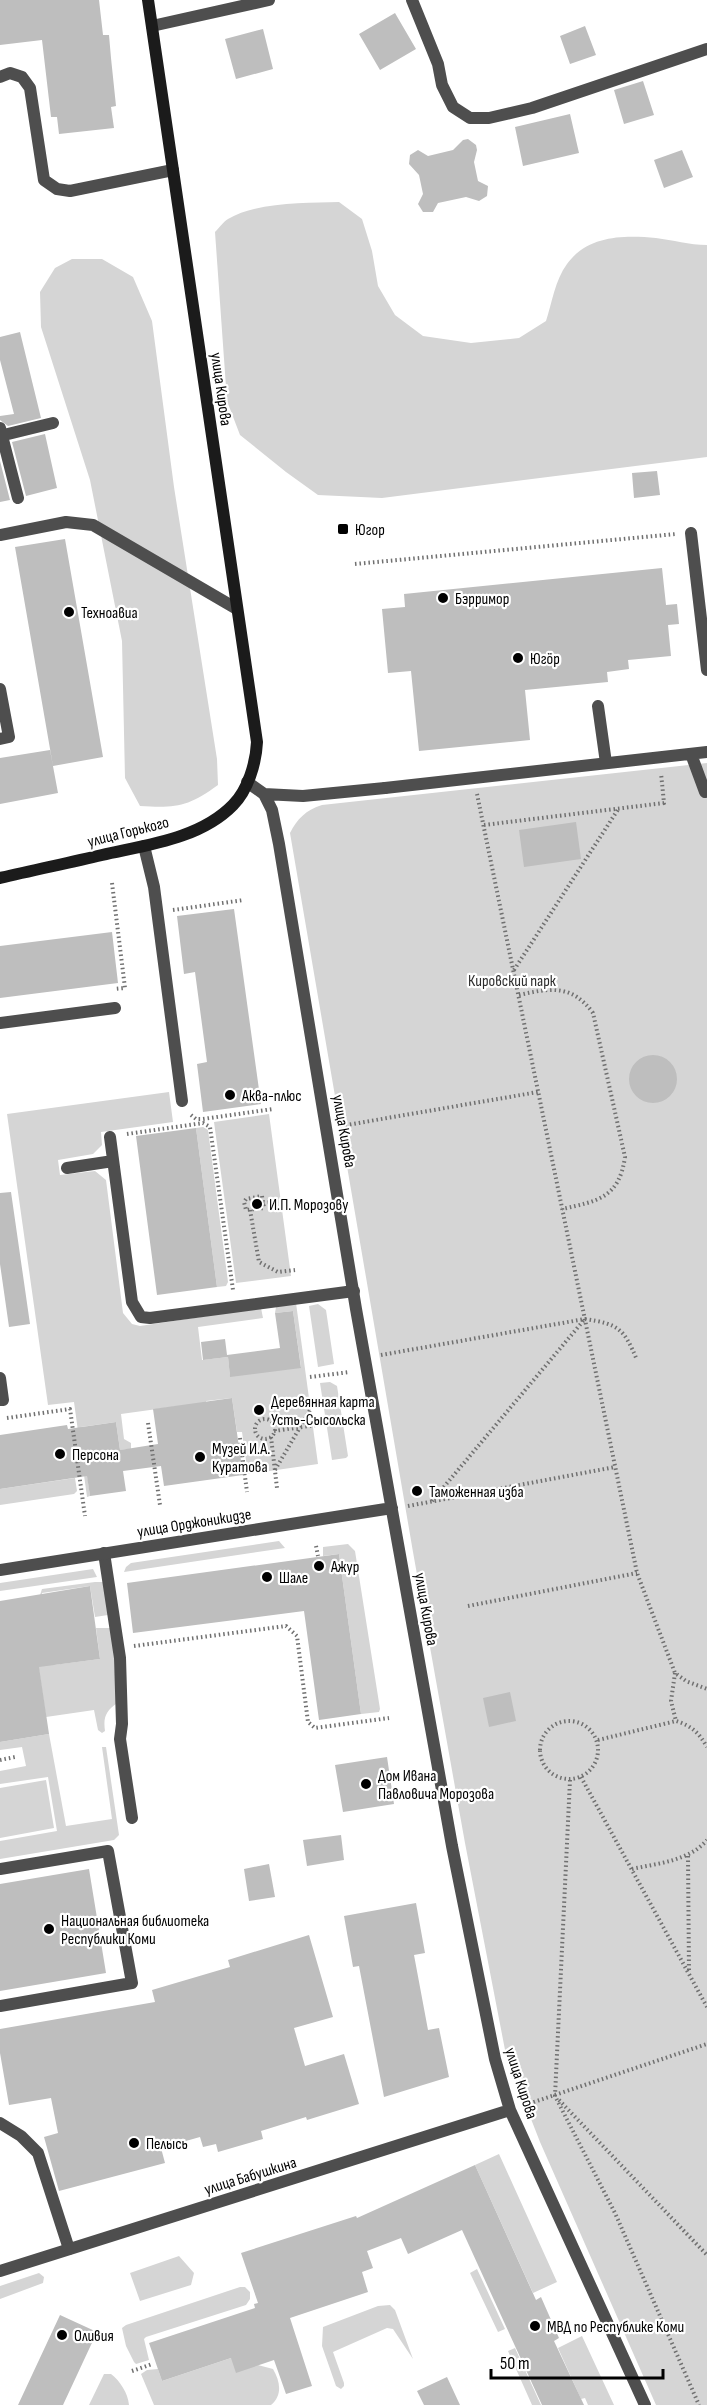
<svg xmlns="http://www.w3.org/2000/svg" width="707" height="2405" font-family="'Sofia Sans Condensed',sans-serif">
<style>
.green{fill:#d5d5d5}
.building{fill:#bebebe}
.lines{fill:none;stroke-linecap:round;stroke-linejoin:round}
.path{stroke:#707070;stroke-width:4;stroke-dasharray:1.5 3;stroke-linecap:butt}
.lane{stroke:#4e4e4e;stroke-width:12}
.street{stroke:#4e4e4e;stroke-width:12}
.secondary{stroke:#1b1b1b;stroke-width:12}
.poi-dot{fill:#000;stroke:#fff;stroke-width:2}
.labels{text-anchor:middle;stroke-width:4.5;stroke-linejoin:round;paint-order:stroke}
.street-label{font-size:16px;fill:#000;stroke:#fff}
.poi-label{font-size:16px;fill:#000;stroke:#fff;text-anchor:start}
.park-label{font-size:16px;fill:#2c2c2c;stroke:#fff}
</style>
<rect width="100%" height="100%" fill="#fff"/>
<path class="green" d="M339,202L362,219L372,251L378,286L395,315L423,336L471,343L519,338L546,321C552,303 555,280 567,264C588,235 624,235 656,238C673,240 689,245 707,245V457L382,498L318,495L286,472L240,435L227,401L215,232C219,228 223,222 228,219C257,202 306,203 339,202Z
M72,259H102L133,277L152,321L174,487L217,759L218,785C188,807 176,808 140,806L125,778L122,641L90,480L41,327L40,292L55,268Z
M707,763V2405H656L540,2142L506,2055L465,1843L413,1552L290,833C297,819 306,810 322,805Z
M169,1092L173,1122L101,1132L102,1145L93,1154L58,1160L60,1175L95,1171L106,1180L123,1313L132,1324L140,1326L261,1308L263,1318L198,1327L202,1360L228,1357L230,1376L301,1367L293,1311L275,1313L276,1307L296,1303L318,1464L248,1474L242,1432H237L232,1398L206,1401L209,1425L179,1406L121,1414L124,1439L131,1443V1449L120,1450L116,1422L81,1427L90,1496L87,1497L74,1402L48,1405L7,1114Z
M269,1114L291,1276L236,1283L214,1122Z
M203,1127L208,1130L228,1282L226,1286L217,1287L196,1128Z
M318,1304L326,1310L334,1364L318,1367L309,1306Z
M330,1382L337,1386L348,1456L346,1458L332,1460L320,1383Z
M75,1478L77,1491L74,1494L0,1505V1489Z
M279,1541L285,1548L124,1572L126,1567L131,1563Z
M348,1544L355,1551L380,1709L379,1712L361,1714L339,1554L323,1556V1547Z
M93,1569L97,1577L0,1591V1583Z
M95,1582H104L108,1615L95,1617L90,1586L42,1593L53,1665L100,1659L96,1628H112L117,1703C106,1711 103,1717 105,1731L102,1733L98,1730L94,1710L46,1717L28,1597L40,1595L42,1589Z
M49,1734L66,1826L112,1819L102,1747H106L119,1835L114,1840L0,1859V1841L57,1831L48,1777L0,1784V1771L26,1766L22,1747L0,1750V1742Z
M46,1780L54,1828L0,1838V1788Z
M499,2154L557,2282L533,2293L475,2165Z
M179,2256L194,2273L191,2285L140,2301L130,2273Z
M477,2269L505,2329L498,2332L470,2273Z
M39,2273L44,2277L43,2283L0,2299V2286Z
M240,2287H245L250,2292V2299L246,2305L146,2337L144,2339L149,2360L136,2364L134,2362L126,2346L122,2328L126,2325Z
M390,2305L395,2310L413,2359L393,2329L387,2328L333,2352L344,2383V2386L341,2389L336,2386L322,2346L323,2327L378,2306Z
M582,2336L614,2405H588L585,2398L581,2399L558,2348Z
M515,2348L541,2405H532L508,2351Z
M231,2358L273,2369C280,2381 283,2395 271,2405H154L141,2374L147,2370L158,2369L162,2381Z
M104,2374H111C120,2381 128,2393 129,2405H89Z"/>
<path class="building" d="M0,0H99L103,35H109L111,58L116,106L111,107L114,128L59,134L57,117H51L42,40L0,45Z
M395,13L416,49L380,70L359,34Z
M585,26L596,55L570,64L560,36Z
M263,29L273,69L236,79L225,39Z
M643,81L654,115L624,124L614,90Z
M570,114L579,153L523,166L515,127Z
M468,139L476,145L477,150L474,162L478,181L488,186L487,196L479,201L466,197L438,203L433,212H423L418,204L423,194L419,175L409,164L410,155L418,150L428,156L453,150L463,140Z
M682,150L693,177L664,188L654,160Z
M20,332L41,418L8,426L0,420V416L14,414L0,360V337Z
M45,434L57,488L26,496L12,442Z
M0,461L10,500L0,502Z
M657,471L660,495L634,498L632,473Z
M65,539L103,757L53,766L15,547Z
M662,568L666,605L677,604L679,624L668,625L671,656L628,660L629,669L607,672L608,682L525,690L530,740L419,751L411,671L388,673L382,609L405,607L404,594Z
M50,750L58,793L0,804V758Z
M576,822L581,859L524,867L519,830Z
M234,909L261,1104L203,1112L197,1064L207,1062L195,972L184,974L177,916Z
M112,932L118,983L0,998V946Z
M629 1079a24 24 0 1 1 48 0a24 24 0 1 1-48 0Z
M196,1128L217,1287L157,1295L136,1136Z
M11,1192L30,1324L9,1327L0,1264V1193Z
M293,1311L301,1368L230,1377L228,1357L203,1360L201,1342L225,1339L227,1355L280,1348L275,1313Z
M232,1398L243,1475L164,1486L161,1466L123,1471L126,1491L90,1496L87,1476L0,1489V1435L67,1425L68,1429L116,1422L120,1450L158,1444L153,1409Z
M339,1554L361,1714L319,1720L304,1611L133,1633L127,1583Z
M90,1586L100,1659L39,1667L49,1734L0,1742V1601Z
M510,1692L516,1721L489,1727L483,1698Z
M387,1757L394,1804L343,1812L335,1765Z
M341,1835L344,1860L307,1866L303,1840Z
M269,1864L275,1897L249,1901L244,1869Z
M89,1869L106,1973L0,1991V1884Z
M416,1903L425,1953L414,1955L428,2030L439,2028L449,2077L384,2097L359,1966L353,1967L344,1916Z
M309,1935L333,2017L294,2028L305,2066L344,2054L359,2104L307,2120L306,2117L261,2131L263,2139L218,2152L216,2144L203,2147L200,2137L161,2148L165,2163L59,2191L44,2137L58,2133L51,2098L9,2105L0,2053V2029L155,2002L152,1990L230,1967L228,1960Z
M475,2165L536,2300L541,2297L559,2338L554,2341L584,2405H542L462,2230L408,2254L401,2238L367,2251L373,2268L362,2272L368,2292L290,2318L312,2386L286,2394L274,2360L236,2373L231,2358L162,2381L149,2343L255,2308L254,2304L258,2303L241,2253L356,2216L357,2218Z
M60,2315L97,2332L63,2405H18Z
M447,2377L460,2405H424L417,2391Z"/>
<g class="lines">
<path class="path" d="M355,564L676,534
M477,794L637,1573L675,1673L686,1681L707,1689
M484,825L664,803L661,773
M112,883L125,988L114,989
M173,910L244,900
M514,970L619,808
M519,995C550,988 572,984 593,1013L625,1157C619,1198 598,1201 562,1209
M191,1115L196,1119H203L273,1109
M341,1126L538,1092
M127,1134L203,1123L210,1127L233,1290
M262,1196L264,1208L246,1210L244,1202L246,1199Z
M263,1203L285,1200
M250,1210L259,1262L278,1272L295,1270
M381,1355L585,1319C619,1324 624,1329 637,1360
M310,1377L350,1372
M7,1418L70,1409L85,1516
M255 1429a10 10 0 1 1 20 0a10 10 0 1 1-20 0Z
M148,1423L160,1505
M274,1431L316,1425
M271,1437L277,1488
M240,1438L247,1492
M275,1470L313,1405
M432,1501L584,1320
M408,1506L615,1467
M316,1546L318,1556
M468,1606L637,1573
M134,1646L286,1626L297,1636L308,1722L315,1728L389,1718
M675,1673L671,1701L676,1721C692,1726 699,1733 707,1747
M540 1750a29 29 0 1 1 58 0a29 29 0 1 1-58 0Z
M598,1740L676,1721
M0,1760L15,1757
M581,1777L707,2007
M570,1780L555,2096L615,2213L699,2405
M688,1856L689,1972
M632,1869C659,1863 689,1861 707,1840
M559,2100L707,2255
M525,2105L707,2044
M132,2371L152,2364"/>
<path class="lane" d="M412,0L438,64L442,85L453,107L470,118H489L532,108L707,49
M152,26L269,0
M0,77L10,73L22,77L30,88L44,180L57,189L70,191L173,170
M0,428L18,498
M0,436L53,423
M691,533L707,670
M0,535L66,522L93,525L237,609
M0,689L9,737L0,739
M598,706L606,763
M691,754L705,792
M385,788L707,752
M144,846L154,887L182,1101
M0,1023L115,1008
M110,1137L132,1302L141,1317L150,1318L354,1291
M67,1168L113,1161
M0,1378L3,1400H0
M104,1553L120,1658L122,1724L120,1739L132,1818
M0,1869L108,1851L132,1983L0,2006
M0,2123L21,2136L38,2153L69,2249"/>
<path class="street" d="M247,782L264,794L303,796L385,788
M264,794L272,810L279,844L356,1309L452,1846L495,2059L510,2110L645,2405
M0,1570L392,1508
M0,2271L510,2110"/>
<path class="secondary" d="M0,878C34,870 68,863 102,855C146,845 200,839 233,805C248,790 256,763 257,742L148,0"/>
</g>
<g class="poi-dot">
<rect x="337" y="523" width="12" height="12" rx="3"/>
<circle cx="443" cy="598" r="6"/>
<circle cx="69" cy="612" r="6"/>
<circle cx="518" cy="658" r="6"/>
<circle cx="230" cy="1095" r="6"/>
<circle cx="257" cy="1204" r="6"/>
<circle cx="259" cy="1410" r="6"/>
<circle cx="60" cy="1454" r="6"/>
<circle cx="200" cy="1457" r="6"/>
<circle cx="417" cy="1491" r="6"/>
<circle cx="319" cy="1566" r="6"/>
<circle cx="267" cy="1577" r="6"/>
<circle cx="366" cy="1784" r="6"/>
<circle cx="49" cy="1929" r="6"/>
<circle cx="134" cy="2143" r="6"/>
<circle cx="535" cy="2326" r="6"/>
<circle cx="62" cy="2335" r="6"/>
</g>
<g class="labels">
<g class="street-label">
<text transform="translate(222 389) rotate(82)" y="6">улица Кирова</text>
<text transform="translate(128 831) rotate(-14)" y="6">улица Горького</text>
<text transform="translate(345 1131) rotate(80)" y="6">улица Кирова</text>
<text transform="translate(194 1522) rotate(-9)" y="6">улица Орджоникидзе</text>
<text transform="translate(427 1609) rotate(80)" y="6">улица Кирова</text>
<text transform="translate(522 2083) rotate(72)" y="6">улица Кирова</text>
<text transform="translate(250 2175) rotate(-17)" y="6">улица Бабушкина</text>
</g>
<g class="poi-label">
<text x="355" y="535">Югор</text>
<text x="455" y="604">Бэрримор</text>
<text x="81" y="618">Техноавиа</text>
<text x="530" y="664">Югöр</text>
<text x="242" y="1101">Аква-плюс</text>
<text x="269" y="1210">И.П. Морозову</text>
<text x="271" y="1407">Деревянная карта<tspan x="271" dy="18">Усть-Сысольска</tspan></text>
<text x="212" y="1454">Музей И.А.<tspan x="212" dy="18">Куратова</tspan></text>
<text x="72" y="1460">Персона</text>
<text x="429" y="1497">Таможенная изба</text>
<text x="331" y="1572">Ажур</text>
<text x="279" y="1583">Шале</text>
<text x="378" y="1781">Дом Ивана<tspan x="378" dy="18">Павловича Морозова</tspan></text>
<text x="61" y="1926">Национальная библиотека<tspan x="61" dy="18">Республики Коми</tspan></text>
<text x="146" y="2149">Пелысь</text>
<text x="547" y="2332">МВД по Республике Коми</text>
<text x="74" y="2341">Оливия</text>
</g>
<g class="park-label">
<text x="512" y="986">Кировский парк</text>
</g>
</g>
<path d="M491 2369v9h172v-9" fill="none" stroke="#000000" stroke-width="3"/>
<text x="500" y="2369" font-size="18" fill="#000000" stroke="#ffffff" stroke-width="4.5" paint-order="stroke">50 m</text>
</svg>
